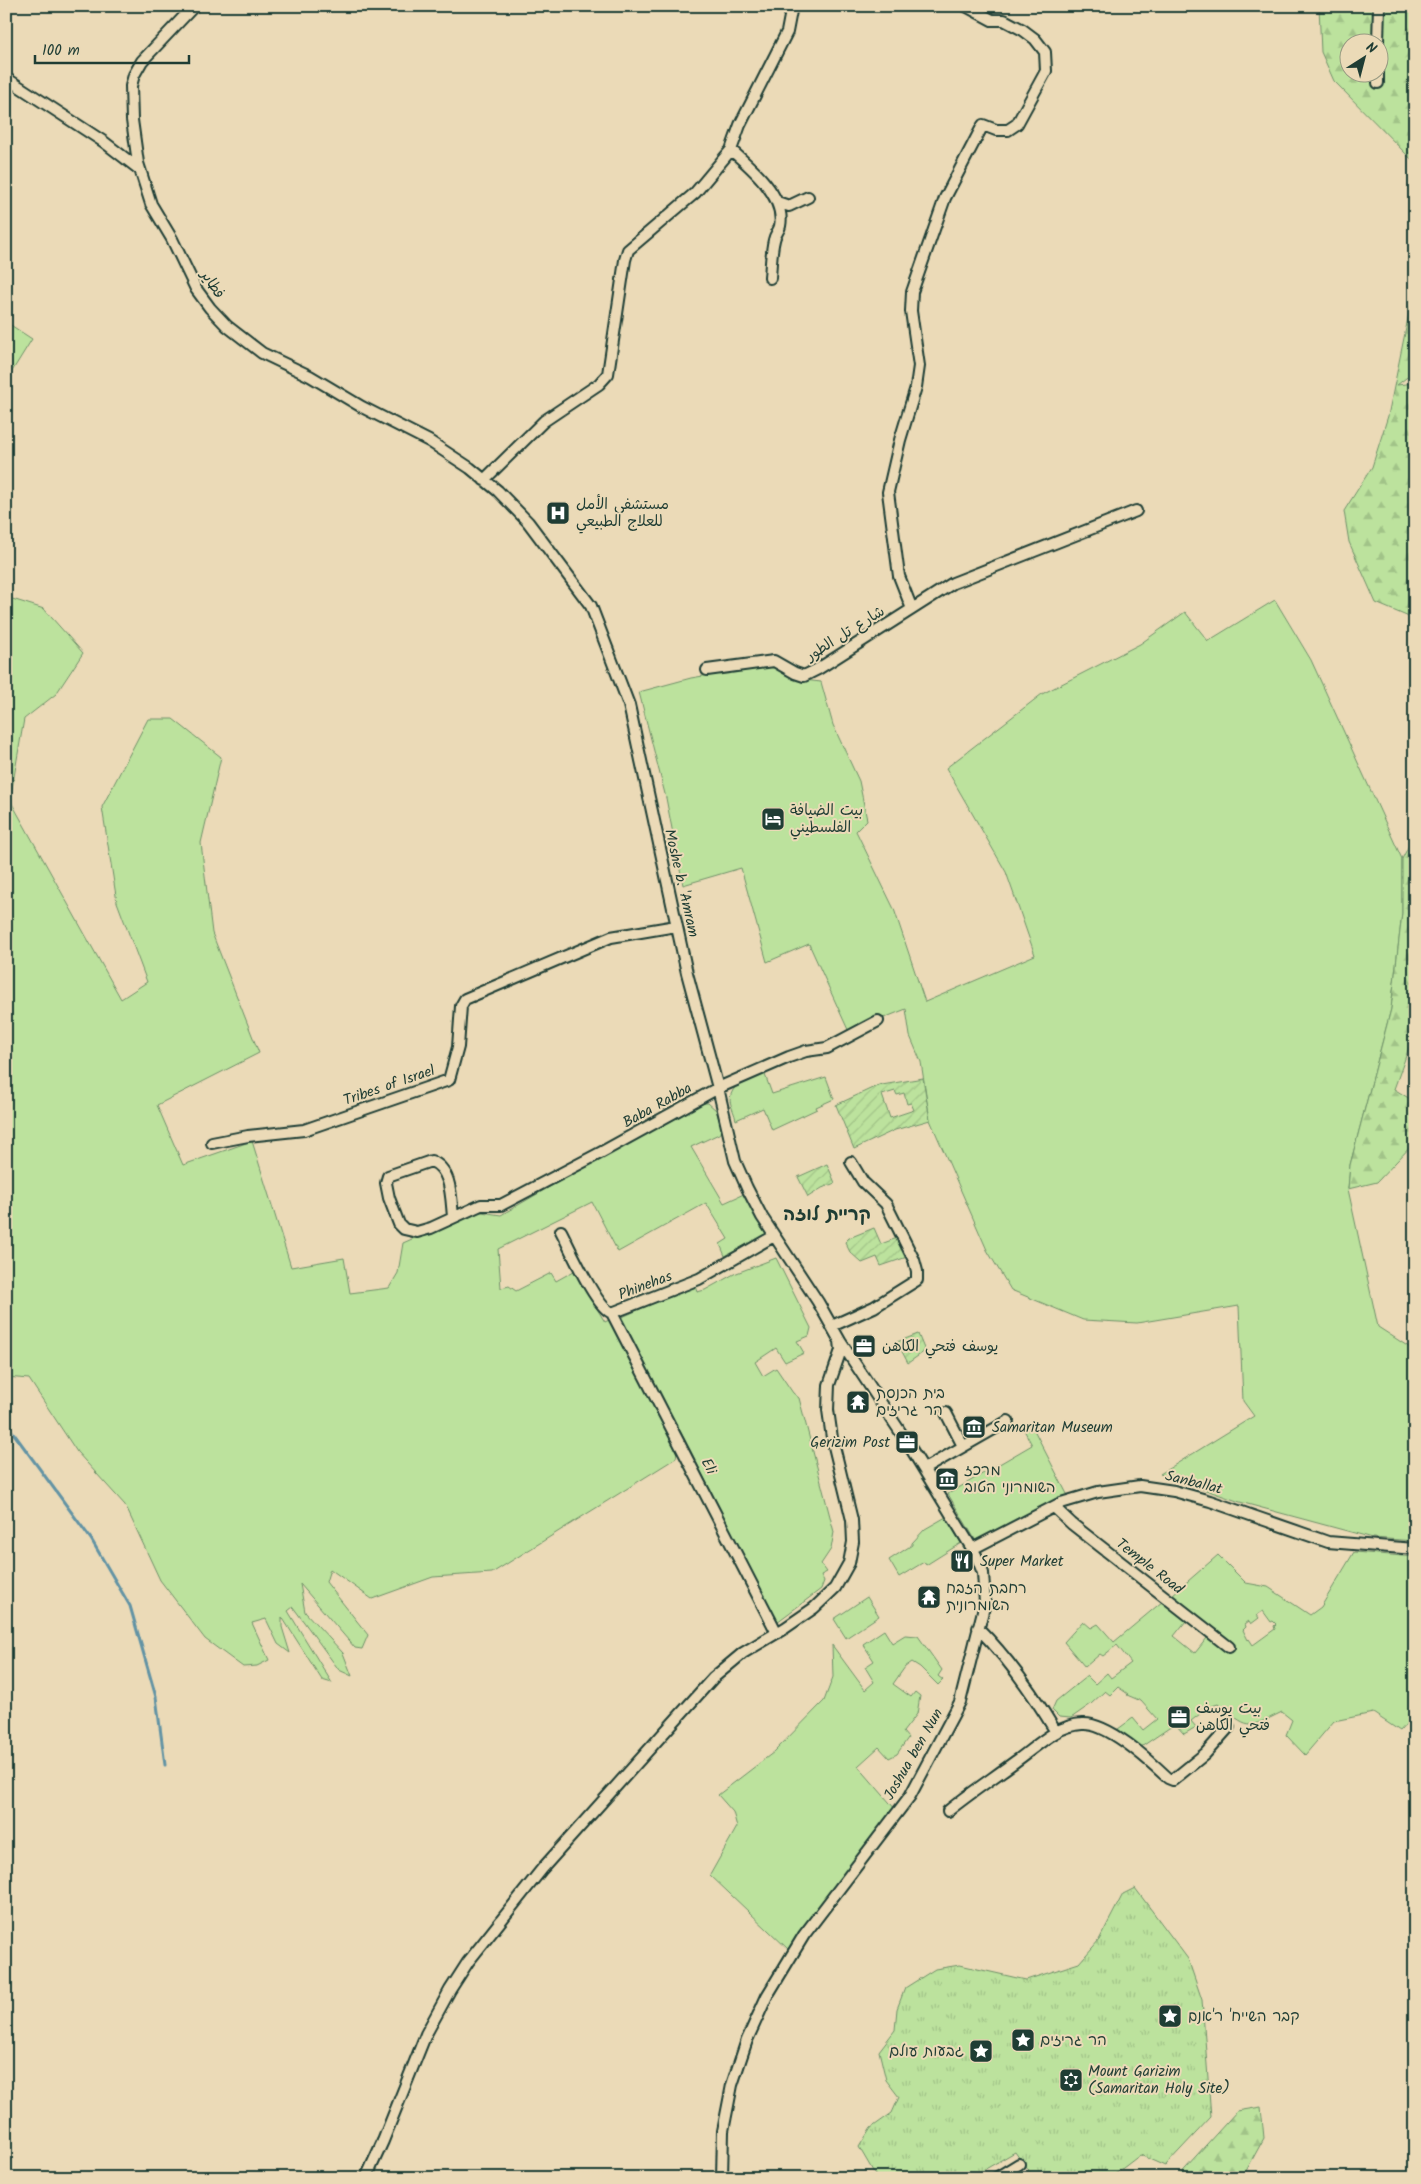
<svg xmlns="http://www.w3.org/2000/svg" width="1421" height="2184" font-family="Kalam,'Playpen Sans Arabic','Playpen Sans Hebrew',sans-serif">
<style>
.grass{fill:#bce29d;stroke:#6e9068;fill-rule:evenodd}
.forest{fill:url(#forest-firs);stroke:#6e9068;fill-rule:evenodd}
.park{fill:url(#park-tufts);stroke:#6e9068}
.garden{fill:url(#garden-furrows);stroke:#6e9068;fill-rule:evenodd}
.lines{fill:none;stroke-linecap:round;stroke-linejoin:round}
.stream{stroke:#6293a4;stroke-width:3}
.minor-casing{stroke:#1f3d34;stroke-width:14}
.minor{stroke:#ebdab7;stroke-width:10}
.labels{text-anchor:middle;stroke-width:4;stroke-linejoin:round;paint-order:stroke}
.street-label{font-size:15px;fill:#1f3d34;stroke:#ebdab7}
.poi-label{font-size:15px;fill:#1f3d34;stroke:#ebdab7;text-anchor:start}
.quarter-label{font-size:18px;font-weight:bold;fill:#1f3d34;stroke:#ebdab7}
</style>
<defs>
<pattern id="forest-firs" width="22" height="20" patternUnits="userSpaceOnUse" patternTransform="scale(1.25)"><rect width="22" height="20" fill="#bce29d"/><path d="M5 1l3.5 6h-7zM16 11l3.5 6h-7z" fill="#a1c388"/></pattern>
<pattern id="park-tufts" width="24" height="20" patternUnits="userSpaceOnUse" patternTransform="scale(1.25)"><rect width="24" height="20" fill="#bce29d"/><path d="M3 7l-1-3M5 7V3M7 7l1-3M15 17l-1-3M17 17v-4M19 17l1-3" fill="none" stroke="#a1c388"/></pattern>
<pattern id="garden-furrows" width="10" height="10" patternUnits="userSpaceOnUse" patternTransform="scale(1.25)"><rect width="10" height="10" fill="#bce29d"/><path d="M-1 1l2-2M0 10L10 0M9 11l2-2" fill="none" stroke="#a1c388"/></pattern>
</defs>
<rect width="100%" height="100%" fill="#ebdab7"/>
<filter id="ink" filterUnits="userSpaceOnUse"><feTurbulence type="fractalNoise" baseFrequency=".02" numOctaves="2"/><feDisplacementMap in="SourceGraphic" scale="10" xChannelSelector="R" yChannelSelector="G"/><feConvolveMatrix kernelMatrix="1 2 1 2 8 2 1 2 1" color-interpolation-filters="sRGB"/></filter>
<g filter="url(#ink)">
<path class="grass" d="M6,322L32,339L6,381Z
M6,597L44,609L83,653L56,694L24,719L10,800L121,999L147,982L117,902L102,807L148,719H173L221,757L201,843L212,933L259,1053L157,1105L183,1165L252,1141L291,1267L344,1258L350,1293L389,1288L398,1273L403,1243L475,1211L501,1215L634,1138L701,1103H708L716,1110L723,1132L691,1147L724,1203L746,1193L768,1234L725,1256L720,1244L728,1239L706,1203L618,1252L592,1202L498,1249L501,1288L509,1286L516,1291L551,1273L556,1281L574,1271L605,1322L609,1320L678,1449L676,1458L492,1573L433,1577L372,1599L330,1569L326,1582L368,1635L362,1649L355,1648L300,1584L305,1612L343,1653L352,1676L339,1670L293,1607L288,1611L332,1683L322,1680L282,1617V1627L290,1653L278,1644L266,1619L252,1623L269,1660L257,1666L243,1667L205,1639L160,1580L125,1505L77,1452L29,1379L6,1377Z
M1275,600L1311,660L1402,859V913L1391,1009L1350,1165L1348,1189L1378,1327L1415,1351V1541L1373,1538L1240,1502L1160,1474L1254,1416L1243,1401L1239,1306L1137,1323L1083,1320L1011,1290L987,1250L930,1120L921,1062L910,1036L906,1009L849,1032L809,944L767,962L741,868L683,885L666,798L639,692L691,678L775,664L804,680L821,682L833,725L859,781L867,820L856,831L894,909L925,1002L1035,955L1006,872L946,768L1042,694L1140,644L1185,612L1208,641Z
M764,1072L772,1094L826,1077L834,1099L816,1107L817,1109L772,1130L763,1108L736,1120C735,1114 731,1107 730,1101C730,1083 751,1077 764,1072Z
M776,1258L811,1328L809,1336L797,1341L804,1353L785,1362L776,1348L755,1362L763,1376L776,1368L793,1393L799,1398L834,1532L831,1549L821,1564L827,1572L821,1575L824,1581L821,1589L777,1622L685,1440L623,1328L620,1318L690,1287L695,1286L697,1292L705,1290L734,1274Z
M1031,1424L1068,1496L1042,1506L976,1541L948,1494L1032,1445L1023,1428Z
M946,1517L961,1543L926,1565L924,1562L899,1577L889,1560L912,1545V1543L925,1529Z
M1354,1552L1415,1557V1722H1408L1400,1731L1373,1713L1334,1721L1305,1755L1286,1735L1292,1720L1282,1712C1246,1730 1249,1728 1218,1704L1209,1707L1191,1721L1196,1727L1184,1734L1175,1724L1141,1747L1114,1732L1133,1718L1143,1730L1157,1719L1141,1701L1127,1695L1128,1694L1118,1687L1110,1695L1105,1691L1091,1704L1071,1718L1059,1717L1052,1710L1056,1701L1087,1676L1095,1684L1107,1673L1111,1678L1131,1663L1117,1645L1103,1656L1100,1654L1085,1667L1064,1642L1083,1621L1091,1628L1098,1624L1114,1642L1163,1601L1186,1621L1174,1636L1195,1653L1207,1638L1229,1650L1234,1643L1172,1595L1218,1555L1246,1583L1268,1587L1310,1615L1321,1607ZM1263,1611L1271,1622L1273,1621L1276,1624L1274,1626L1275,1629L1253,1645L1249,1639L1248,1640L1243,1630L1246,1627L1245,1624L1249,1621L1251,1624L1259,1618L1257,1615Z
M867,1597L879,1616L846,1638L834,1619Z
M884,1630L892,1643L905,1635L918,1636L942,1670L938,1676L943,1680L938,1685L920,1667L912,1662L905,1667L893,1684L911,1697L915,1692L920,1696L917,1714L903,1732L908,1738L897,1754L889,1758L879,1747L858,1766L896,1810L788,1949L710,1875L737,1827L733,1812L718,1795L774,1752L824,1701L833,1677L832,1645L865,1690L874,1682L865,1667L874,1661L863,1644Z"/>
<path class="forest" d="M1319,6H1415V163L1334,81L1321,52ZM1348,42H1378V72H1348Z
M1415,284V371L1397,385L1415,383V617H1409L1376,603L1349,542L1344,511L1372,467L1388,416Z
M1415,834V1031L1394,1089L1415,1102V1142L1377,1182L1348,1189L1350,1165L1391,1009L1402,913V859Z
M1261,2107L1264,2138L1246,2171L1239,2178H1176L1237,2111Z"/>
<path class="park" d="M1135,1888L1188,1959L1202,2000L1211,2117L1165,2166L1140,2155L1110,2178H1057L1030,2173L1015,2152L970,2178H877L859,2147L871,2128L892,2113L899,2097L886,2080L879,2051L895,2030L897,2009L905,1988L935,1969L960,1965L1026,1980L1079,1963L1099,1940L1123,1894Z"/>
<path class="garden" d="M923,1078L930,1120L895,1130L854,1149L836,1105L881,1084L882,1085ZM895,1091L897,1095L904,1093L907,1104L911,1103L914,1110L890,1118L882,1095Z
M827,1164L835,1183L822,1188L808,1197L798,1177Z
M874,1228L881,1244L900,1237L907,1257L881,1266L877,1257L862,1263L850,1252L845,1242L849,1238Z
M918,1334L925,1351L908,1363L897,1342Z"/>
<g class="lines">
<path class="stream" d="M6,1423L91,1539L130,1606L156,1697L165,1765"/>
<g class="minor-casing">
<path id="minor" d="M194,6L142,61L134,75L131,86L132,120L138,163L151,204L172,239L196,289L210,308L227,326L262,353L310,376L362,407L429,441L470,468L498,491L528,522L591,606L629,705L687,973L718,1088L735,1161L747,1188L762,1217L818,1302L840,1341L841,1350L829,1385L828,1410L832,1438L852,1520L853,1542L849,1563L835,1588L814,1608L785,1628L743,1653L713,1678L542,1869L468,1962L450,1990L426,2034L383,2141L366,2178
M1378,42L1379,6
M6,78L104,142L139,169
M1378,83V72
M731,150C751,167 786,197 780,226C779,231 775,234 774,240C771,252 771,266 770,278
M777,202L789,206L808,197
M484,480L544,421L599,384L608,374L625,260L628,250L695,193L731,150L740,125L787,32L792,6
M912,609L899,576L888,492L900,440L916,387L919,366L911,311L912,292L945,198L983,125L996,130H1008L1017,124L1046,71L1045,52L1035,39L1023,30L1004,20H992L966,6
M707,670L774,661L795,673L804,676L818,669L953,583L1136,511
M212,1143L248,1136L304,1130L449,1080L458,1047L461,1006L465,999L611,937L676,926
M453,1217C451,1198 452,1169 431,1161L388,1176L386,1183L389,1198L399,1224L404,1229L417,1232L431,1228L481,1205H501L602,1152L718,1088L789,1057L806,1051L827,1048L878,1021
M561,1231C570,1248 596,1308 612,1313L699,1279L774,1236
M612,1313L777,1633
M832,1326L874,1307L917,1280V1271L914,1260L886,1204L863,1182L851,1162
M946,1413L963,1446
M924,1469L1008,1421
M1054,1507L1072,1524L1229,1647
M972,1549L1061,1503L1098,1492L1140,1486L1174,1491L1210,1501L1328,1542L1415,1549
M978,1628C1009,1659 1034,1695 1056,1732
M948,1811C970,1793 993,1778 1016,1761C1036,1747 1057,1725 1082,1724C1108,1722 1150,1761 1168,1778L1173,1780L1205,1754L1229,1727
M722,2178L723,2131L732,2085L747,2040L767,1996L804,1935L910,1796L960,1702L985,1603L983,1573L976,1555L907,1442L840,1341
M996,2178L1019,2164"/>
</g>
<use href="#minor" class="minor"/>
</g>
</g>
<defs>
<g id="hospital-square" transform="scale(1.25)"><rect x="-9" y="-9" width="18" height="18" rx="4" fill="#1f3d34" stroke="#ebdab7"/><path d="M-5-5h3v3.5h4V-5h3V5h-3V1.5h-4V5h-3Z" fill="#fff"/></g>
<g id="hotel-square" transform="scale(1.25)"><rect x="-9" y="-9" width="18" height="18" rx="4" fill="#1f3d34" stroke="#ebdab7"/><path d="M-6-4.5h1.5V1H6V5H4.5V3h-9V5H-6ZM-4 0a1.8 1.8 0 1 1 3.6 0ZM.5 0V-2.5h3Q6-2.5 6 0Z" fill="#fff"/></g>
<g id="office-square" transform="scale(1.25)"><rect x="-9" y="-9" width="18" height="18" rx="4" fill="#1f3d34" stroke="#ebdab7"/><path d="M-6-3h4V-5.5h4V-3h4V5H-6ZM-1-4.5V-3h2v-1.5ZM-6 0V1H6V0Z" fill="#fff"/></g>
<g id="temple-square" transform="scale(1.25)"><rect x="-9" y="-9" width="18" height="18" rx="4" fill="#1f3d34" stroke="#ebdab7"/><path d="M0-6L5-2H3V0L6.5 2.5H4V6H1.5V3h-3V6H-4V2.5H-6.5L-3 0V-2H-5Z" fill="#fff"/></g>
<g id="museum-square" transform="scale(1.25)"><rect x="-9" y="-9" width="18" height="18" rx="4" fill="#1f3d34" stroke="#ebdab7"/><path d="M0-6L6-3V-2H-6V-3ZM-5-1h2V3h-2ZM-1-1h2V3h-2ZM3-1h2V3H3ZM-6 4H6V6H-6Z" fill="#fff"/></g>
<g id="restaurant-square" transform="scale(1.25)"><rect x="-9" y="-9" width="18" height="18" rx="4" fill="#1f3d34" stroke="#ebdab7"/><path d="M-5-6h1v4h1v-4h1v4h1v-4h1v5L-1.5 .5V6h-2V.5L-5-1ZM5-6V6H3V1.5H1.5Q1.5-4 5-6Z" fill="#fff"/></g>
<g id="sight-square" transform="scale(1.25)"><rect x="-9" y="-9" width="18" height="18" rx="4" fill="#1f3d34" stroke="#ebdab7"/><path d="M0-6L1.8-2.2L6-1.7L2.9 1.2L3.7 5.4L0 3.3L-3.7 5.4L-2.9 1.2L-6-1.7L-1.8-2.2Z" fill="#fff"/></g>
<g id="synagogue-square" transform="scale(1.25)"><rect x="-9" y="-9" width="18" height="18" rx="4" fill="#1f3d34" stroke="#ebdab7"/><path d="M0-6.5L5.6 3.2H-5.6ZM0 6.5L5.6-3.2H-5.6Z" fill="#fff"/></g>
</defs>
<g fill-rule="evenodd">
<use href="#hospital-square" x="558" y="513"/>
<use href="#hotel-square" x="773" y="819"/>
<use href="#office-square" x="864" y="1346"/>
<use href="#temple-square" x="858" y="1402"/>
<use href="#museum-square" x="974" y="1427"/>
<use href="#office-square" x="907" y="1442"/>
<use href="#museum-square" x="947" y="1479"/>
<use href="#restaurant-square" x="962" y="1561"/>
<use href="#temple-square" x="929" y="1597"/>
<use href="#office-square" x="1179" y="1717"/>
<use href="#sight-square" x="1170" y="2016"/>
<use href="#sight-square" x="1023" y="2040"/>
<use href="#sight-square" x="981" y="2051"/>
<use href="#synagogue-square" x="1071" y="2080"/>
</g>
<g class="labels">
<g class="street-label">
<text transform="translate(213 284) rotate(57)" y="5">فطاير</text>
<text transform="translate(845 633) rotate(-32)" y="5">شارع تل الطور</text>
<text transform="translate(682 883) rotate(77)" y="5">Moshe b. 'Amram</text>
<text transform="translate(389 1085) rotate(-19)" y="5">Tribes of Israel</text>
<text transform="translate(657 1105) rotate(-29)" y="5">Baba Rabba</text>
<text transform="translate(645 1285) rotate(-21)" y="5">Phinehas</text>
<text transform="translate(709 1466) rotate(63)" y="5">Eli</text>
<text transform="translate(1194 1482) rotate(14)" y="5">Sanballat</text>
<text transform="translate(1150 1566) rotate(38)" y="5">Temple Road</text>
<text transform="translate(913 1754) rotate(-60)" y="5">Joshua ben Nun</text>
</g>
<g class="poi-label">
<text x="576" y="509">مستشفى الأمل<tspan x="576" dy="17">للعلاج الطبيعي</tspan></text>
<text x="790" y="815">بيت الضيافة<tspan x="790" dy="17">الفلسطيني</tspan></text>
<text x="882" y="1351">يوسف فتحي الكاهن</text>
<text x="876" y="1398">בית הכנסת<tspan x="876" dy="17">הר גריזים</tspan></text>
<text x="992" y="1432">Samaritan Museum</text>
<text x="890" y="1447" text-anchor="end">Gerizim Post</text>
<text x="964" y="1475">מרכז<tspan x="964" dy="17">השומרוני הטוב</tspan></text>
<text x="980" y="1566">Super Market</text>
<text x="946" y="1593">רחבת הזבח<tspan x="946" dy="17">השומרונית</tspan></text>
<text x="1196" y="1713">بيت يوسف<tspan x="1196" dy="17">فتحي الكاهن</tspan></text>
<text x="1188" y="2021">קבר השייח' ר'אנם</text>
<text x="1040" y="2045">הר גריזים</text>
<text x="964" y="2056" text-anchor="end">גבעות עולם</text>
<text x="1088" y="2076">Mount Garizim<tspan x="1088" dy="17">(Samaritan Holy Site)</tspan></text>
</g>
<g class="quarter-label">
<text x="827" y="1220">קריית לוזה</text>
</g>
</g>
<rect width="1421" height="2184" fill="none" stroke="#ebdab7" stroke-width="25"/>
<rect x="12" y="12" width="1396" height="2159" fill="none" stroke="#1f3d34" stroke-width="2" filter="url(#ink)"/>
<g transform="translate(1364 58) rotate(36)"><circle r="24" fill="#ebdab7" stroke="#999b83"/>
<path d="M0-4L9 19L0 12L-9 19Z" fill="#1f3d34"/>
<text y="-8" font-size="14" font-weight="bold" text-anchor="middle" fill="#1f3d34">N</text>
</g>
<path d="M35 55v8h154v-8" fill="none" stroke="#1f3d34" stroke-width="2.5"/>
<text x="42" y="55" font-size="15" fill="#1f3d34" stroke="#ebdab7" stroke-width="4" paint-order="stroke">100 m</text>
</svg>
